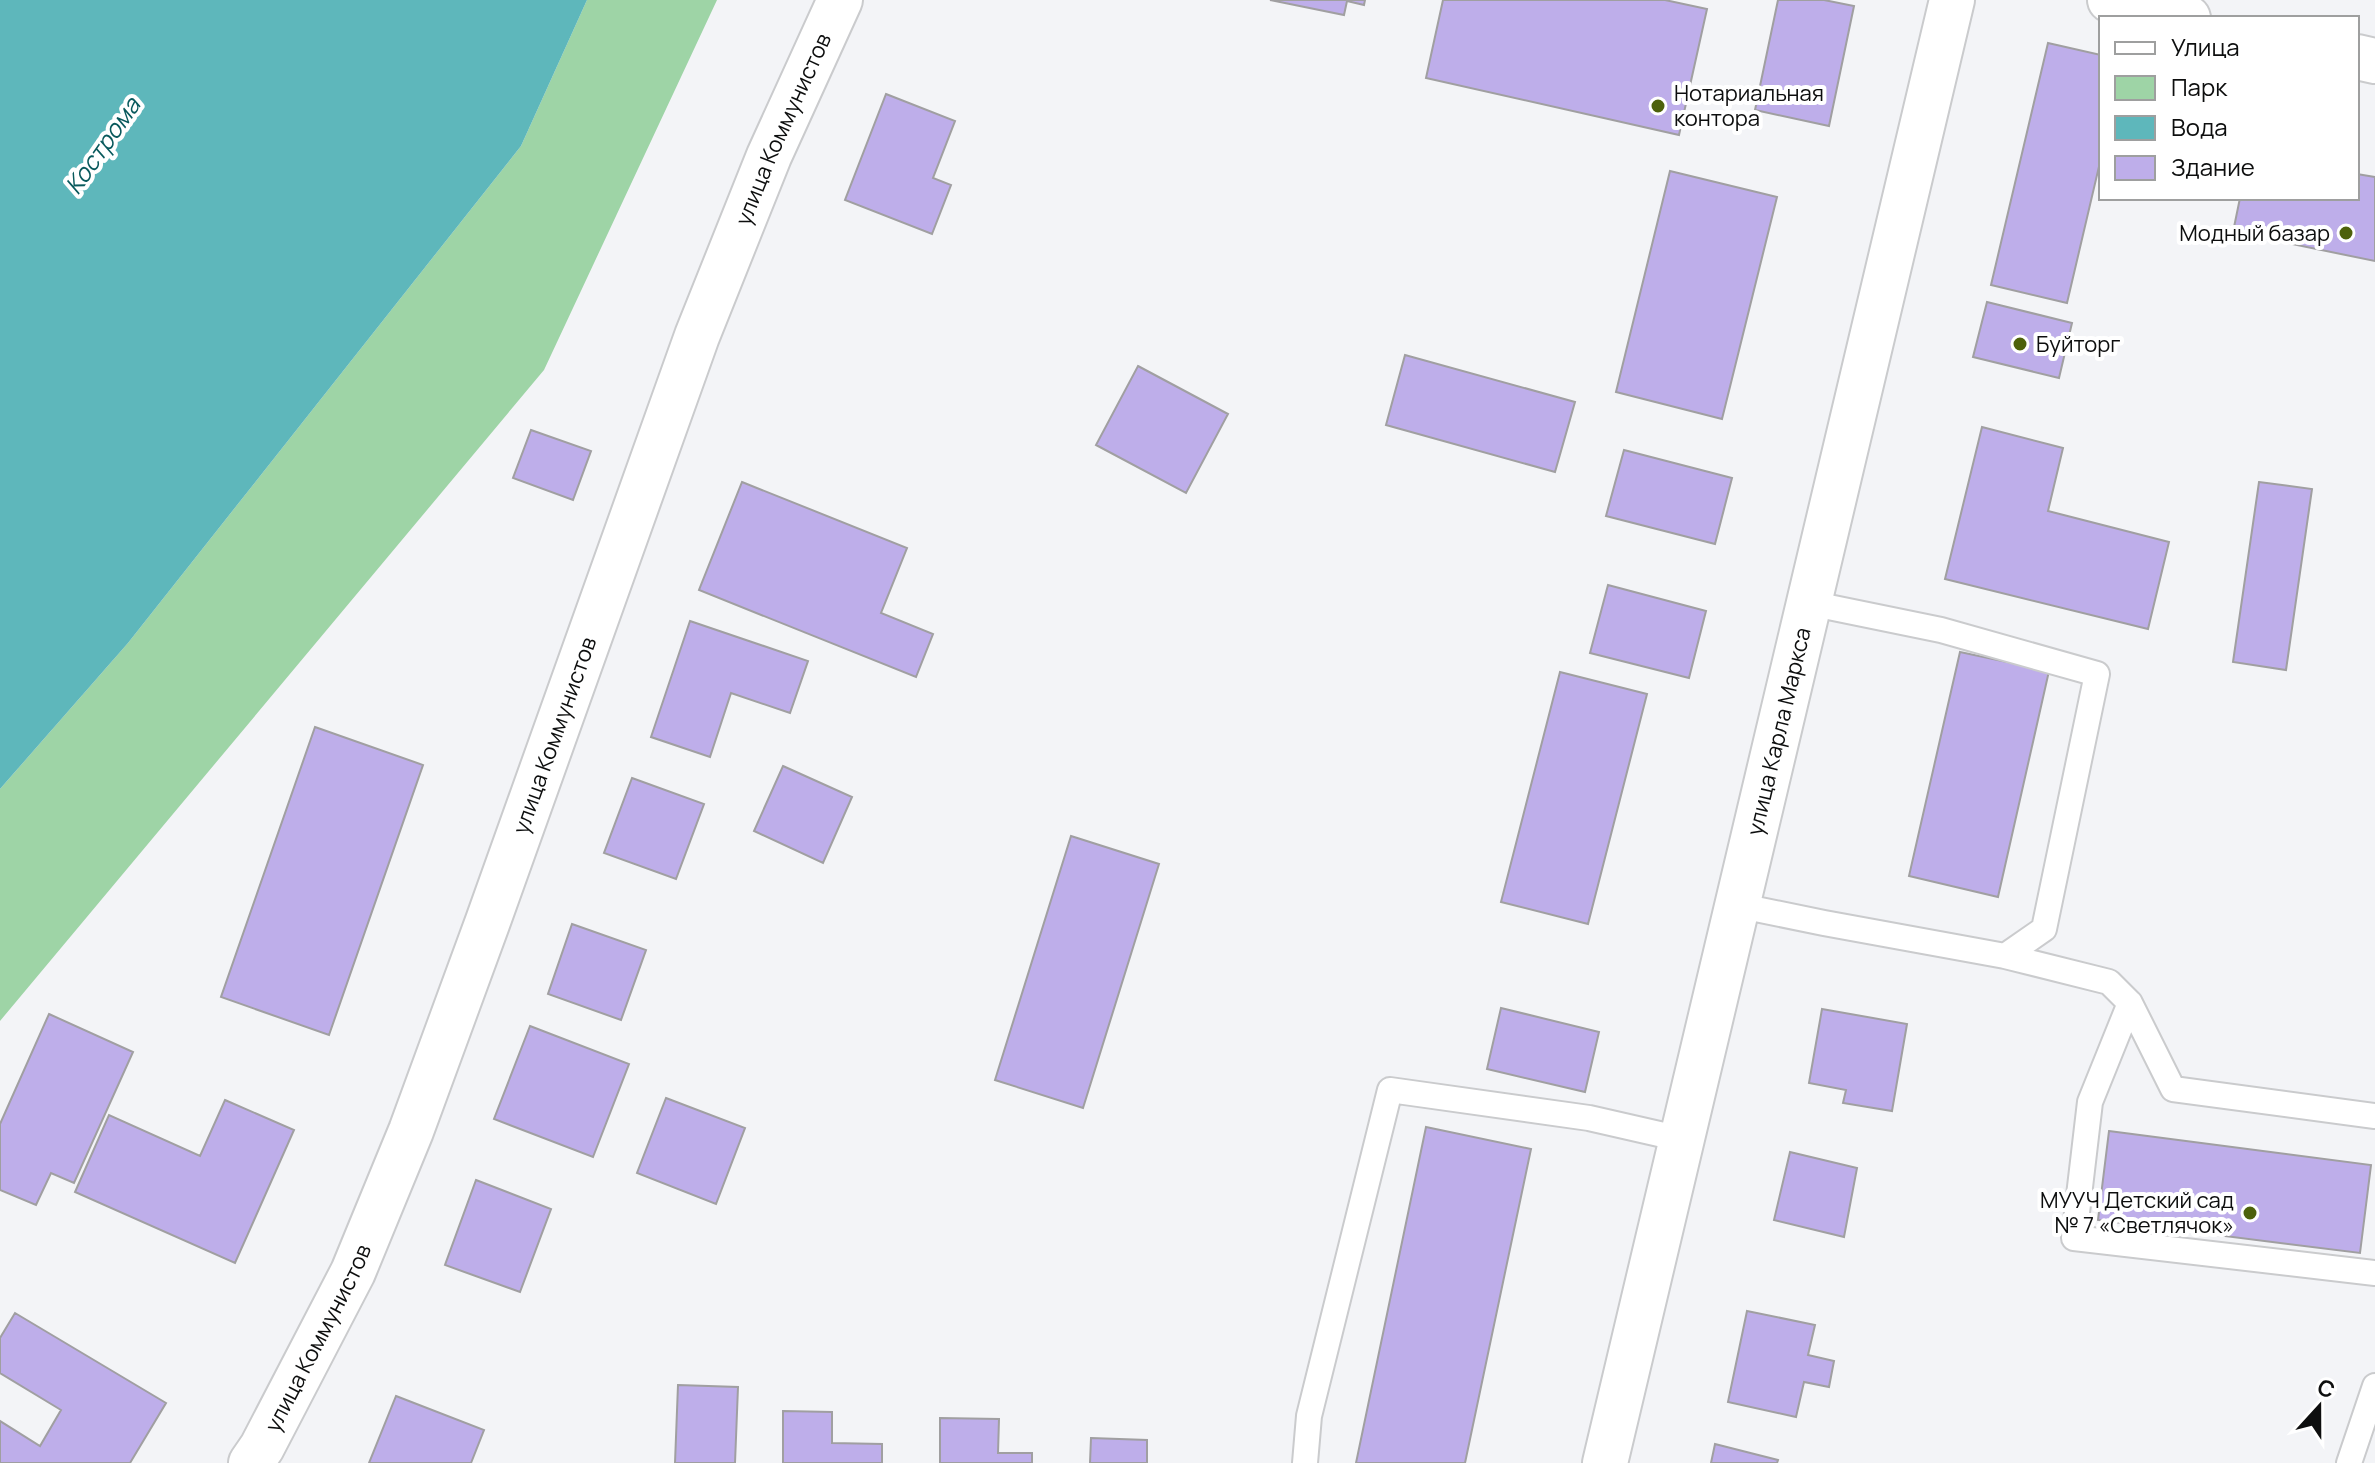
<svg xmlns="http://www.w3.org/2000/svg" width="2375" height="1463" font-family="Manrope,sans-serif">
<style>
.green{fill:#9ed4a6}
.water{fill:#5eb7bb}
.building{fill:#beaeea;stroke:#a09fa1;stroke-width:2}
.lines{fill:none;stroke-linecap:round;stroke-linejoin:round}
.lane-casing{stroke:#cacbcd;stroke-width:28}
.street-casing{stroke:#cacbcd;stroke-width:48}
.secondary-casing{stroke:#cacbcd;stroke-width:48}
.lane{stroke:#fff;stroke-width:24}
.street{stroke:#fff;stroke-width:44}
.secondary{stroke:#fff;stroke-width:44}
.poi-dot{fill:#4d610b;stroke:#fff;stroke-width:3}
.labels{text-anchor:middle;stroke-width:8;stroke-linejoin:round;paint-order:stroke}
.poi-label{font-size:22px;fill:#0d0e0e;stroke:#fff;text-anchor:start}
.street-label{font-size:22px;fill:#0d0e0e;stroke:#fff}
.water-label{font-size:24px;font-style:italic;fill:#08595c;stroke:#fff}
</style>
<rect width="100%" height="100%" fill="#f3f4f7"/>
<path class="green" d="M587,0H717L544,370L0,1021V789L128,643L521,146Z"/>
<path class="water" d="M0,0H587L521,146L128,643L0,789Z"/>
<path class="building" d="M1270,0H1365L1364,5L1347,1L1344,15Z
M1443,0H1665L1707,9L1679,135L1426,78Z
M1778,0H1824L1854,6L1829,126L1755,110Z
M2048,43L2101,55V158L2067,303L1991,285Z
M886,94L955,121L933,178L951,185L932,234L845,200Z
M1670,171L1777,197L1722,419L1616,392Z
M2357,174L2375,177V261L2233,232L2240,198H2357Z
M1987,302L2072,323L2059,378L1973,357Z
M1405,355L1575,402L1555,472L1386,425Z
M1138,366L1228,414L1186,493L1096,445Z
M1982,427L2063,448L2048,511L2169,542L2148,629L1945,579Z
M531,430L591,451L573,500L513,478Z
M1624,450L1732,478L1715,544L1606,516Z
M742,482L907,548L881,613L933,634L916,677L699,590Z
M2259,482L2312,489L2286,670L2233,662Z
M1608,585L1706,611L1689,678L1590,653Z
M690,621L808,661L790,713L731,693L710,757L651,737Z
M1960,652L2049,671L1998,897L1909,876Z
M1560,672L1647,694L1588,924L1501,902Z
M315,727L423,765L329,1035L221,997Z
M783,766L852,797L823,863L754,831Z
M632,778L704,804L676,879L604,853Z
M1071,836L1159,864L1083,1108L995,1080Z
M572,924L646,950L621,1020L548,994Z
M1501,1008L1599,1032L1585,1092L1487,1069Z
M1822,1009L1907,1024L1892,1111L1843,1103L1846,1090L1809,1083Z
M49,1014L133,1052L74,1183L51,1173L36,1205L0,1190V1124Z
M530,1026L629,1064L593,1157L494,1119Z
M666,1098L745,1128L716,1204L637,1173Z
M225,1100L294,1130L235,1263L75,1192L109,1115L200,1156Z
M1426,1127L1531,1149L1465,1463H1356Z
M2109,1131L2371,1165L2360,1253L2098,1220Z
M1790,1152L1857,1168L1844,1237L1774,1220Z
M476,1180L551,1209L520,1292L445,1265Z
M1747,1311L1815,1325L1808,1355L1834,1361L1829,1387L1804,1382L1796,1417L1728,1402Z
M15,1313L166,1403L130,1463H0V1421L40,1446L61,1410L0,1373V1338Z
M678,1385L738,1387L735,1463H675Z
M396,1396L484,1430L471,1463H369Z
M783,1411L832,1412V1443L882,1444V1463H783Z
M940,1418L999,1419L998,1453H1032V1463H940Z
M1091,1438L1147,1440V1463H1090Z
M1715,1444L1778,1460L1777,1463H1711Z"/>
<g class="lines">
<g class="lane-casing">
<path id="lane" d="M1736,905L1824,923L2005,956L2044,929L2097,674L1941,630L1809,603
M2005,956L2109,982L2130,1003L2173,1089L2375,1116
M2130,1003L2090,1102L2074,1238L2375,1273
M1305,1463L1309,1416L1390,1090L1589,1118L1681,1139
M2349,1463L2375,1386"/>
</g>
<g class="street-casing">
<g id="street">
<path id="s1" d="M251,1463L262,1447L353,1272L411,1131L488,921L697,336L769,156L840,0"/>
</g>
</g>
<g class="secondary-casing">
<g id="secondary">
<path d="M2110,0L2188,18"/>
<path d="M2357,57L2375,61"/>
<path id="s2" d="M1605,1463L1952,0"/>
</g>
</g>
<use href="#lane" class="lane"/>
<use href="#street" class="street"/>
<use href="#secondary" class="secondary"/>
</g>
<g class="poi-dot">
<circle cx="1658" cy="106" r="8"/>
<circle cx="2346" cy="233" r="8"/>
<circle cx="2020" cy="344" r="8"/>
<circle cx="2250" cy="1213" r="8"/>
</g>
<g class="labels">
<g class="poi-label">
<text x="1674" y="101">Нотариальная<tspan x="1674" dy="25">контора</tspan></text>
<text x="2330" y="241" text-anchor="end">Модный базар</text>
<text x="2036" y="352">Буйторг</text>
<text x="2234" y="1208" text-anchor="end">МУУЧ Детский сад<tspan x="2234" dy="25">№ 7 «Светлячок»</tspan></text>
</g>
<g class="street-label">
<text dy="8" stroke="none"><textPath href="#s1" startOffset="1438">улица Коммунистов</textPath></text>
<text dy="8" stroke="none"><textPath href="#s2" startOffset="752">улица Карла Маркса</textPath></text>
<text dy="8" stroke="none"><textPath href="#s1" startOffset="790">улица Коммунистов</textPath></text>
<text dy="8" stroke="none"><textPath href="#s1" startOffset="142">улица Коммунистов</textPath></text>
</g>
<g class="water-label">
<text transform="translate(103 146) rotate(-55)" y="8">Кострома</text>
</g>
</g>
<rect x="2099" y="16" width="260" height="184" fill="#ffffff" stroke="#9e9f9f" stroke-width="2"/>
<rect x="2115" y="42" width="40" height="12" fill="#ffffff" stroke="#9e9f9f" stroke-width="2"/>
<text x="2171" y="56" font-size="24" fill="#0d0e0e">Улица</text>
<rect x="2115" y="76" width="40" height="24" fill="#9ed4a6" stroke="#9e9f9f" stroke-width="2"/>
<text x="2171" y="96" font-size="24" fill="#0d0e0e">Парк</text>
<rect x="2115" y="116" width="40" height="24" fill="#5eb7bb" stroke="#9e9f9f" stroke-width="2"/>
<text x="2171" y="136" font-size="24" fill="#0d0e0e">Вода</text>
<rect x="2115" y="156" width="40" height="24" fill="#beaeea" stroke="#9e9f9f" stroke-width="2"/>
<text x="2171" y="176" font-size="24" fill="#0d0e0e">Здание</text>
<g transform="translate(2319 1407) rotate(21)" stroke="#ffffff" stroke-width="6" paint-order="stroke">
<path d="M0-6L14 30L0 20L-14 30Z" fill="#0d0e0e"/>
<text y="-12" font-size="22" font-weight="bold" text-anchor="middle" fill="#0d0e0e">С</text>
</g>
</svg>
